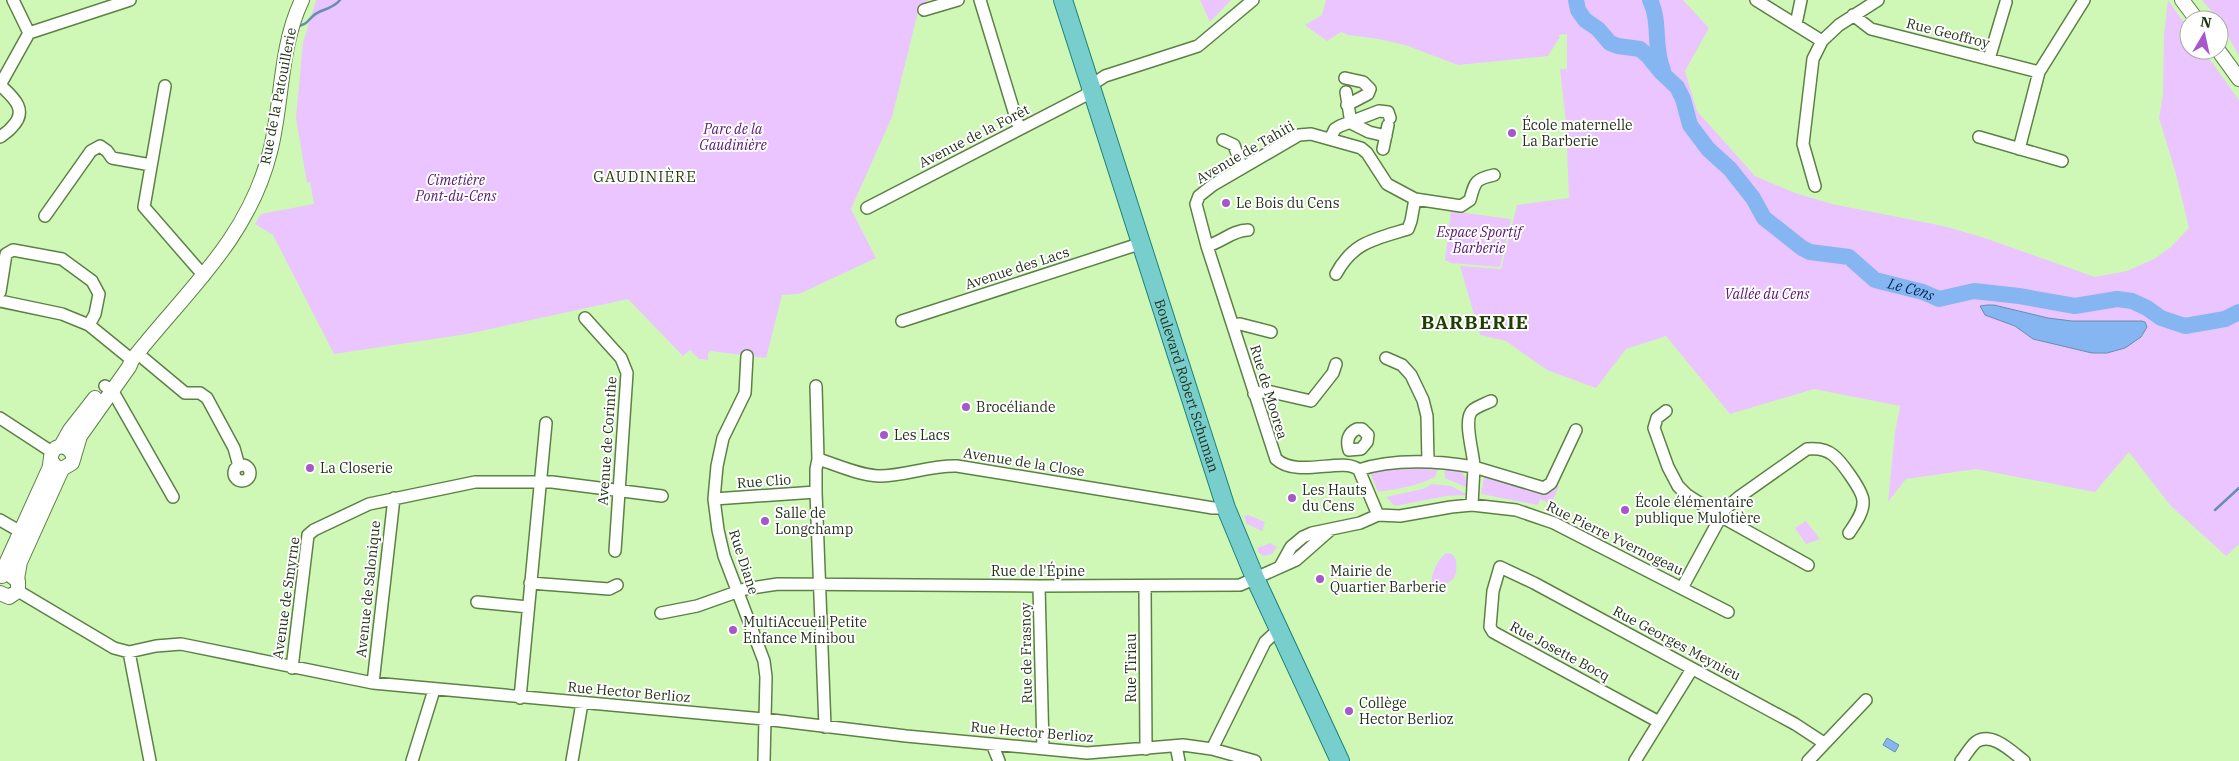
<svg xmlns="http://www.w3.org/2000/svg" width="2239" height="761" font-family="'IBM Plex Serif',serif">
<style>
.green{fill:#ebc5ff}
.water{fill:#86b6f1;stroke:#688eb0}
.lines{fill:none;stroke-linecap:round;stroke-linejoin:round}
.stream{stroke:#688eb0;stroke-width:2.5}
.river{stroke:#86b6f1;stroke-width:16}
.minor-casing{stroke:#5d8145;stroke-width:14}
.tertiary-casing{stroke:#5d8145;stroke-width:16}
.primary-casing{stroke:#1f8279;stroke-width:20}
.minor{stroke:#fff;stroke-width:11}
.tertiary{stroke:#fff;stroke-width:14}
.primary{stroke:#77cecd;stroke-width:18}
.poi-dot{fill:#a658ca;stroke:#fff;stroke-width:2}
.labels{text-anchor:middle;stroke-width:4;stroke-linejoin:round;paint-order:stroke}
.street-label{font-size:14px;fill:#233219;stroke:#fff}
.poi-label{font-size:14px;fill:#233219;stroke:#fff;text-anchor:start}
.park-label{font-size:14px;font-style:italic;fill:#591574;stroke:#fff}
.neighbourhood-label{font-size:15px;letter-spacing:1px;fill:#1f3f00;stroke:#fff}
.water-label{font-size:15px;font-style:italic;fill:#002b58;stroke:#fff}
.district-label{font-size:19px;font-weight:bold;letter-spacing:1px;fill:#1f3f00;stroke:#fff}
</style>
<rect width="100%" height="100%" fill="#cff8b7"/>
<path class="green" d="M316,0H928L918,12L892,117L851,209L876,258L799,294L782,295L766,358L711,351L708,353V360L699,359L690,350L683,356L628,299L467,334L334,354L273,235L255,224L261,214L314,204L310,182L307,183L296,118L303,43Z
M1200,0H1231L1210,22Z
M1326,0H1683L1709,28L1685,71L1697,111L1755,176L1795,193L1832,204L1943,226L1982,237L2095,277L2127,271L2154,259L2171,247L2189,228L2176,174L2159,118L2163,94L2164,35L2168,0L2189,30V50H2203L2239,100V544L2226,556L2170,505L2129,452L2095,492L1976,469L1906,479L1888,502L1895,433L1900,406L1814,389L1730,414L1666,336L1626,349L1596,388L1547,370L1506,341L1480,335L1460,266L1501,269L1517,205L1569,198L1566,122L1560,69H1567V34L1558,35L1560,37L1548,56L1458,65L1405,45L1379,39L1348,35L1341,32L1327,41L1305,25L1322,15Z
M2202,0H2239V56L2219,20Z
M1451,211L1511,219L1500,267L1451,263L1445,260Z
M1444,465L1456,466L1471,484L1470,489L1445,478Z
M1439,466L1435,477C1417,486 1398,489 1378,492L1370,472L1372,469Z
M1484,477H1493L1542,494L1550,491L1555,485L1559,486L1551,504L1540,499L1538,505L1481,494Z
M1432,484L1451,486L1468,495L1446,496L1395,506L1386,497L1423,489Z
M1248,515L1265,522L1262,531L1247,524L1244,516Z
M1806,521L1820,539L1806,544L1795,528Z
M1270,543L1277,547L1272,554L1264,556L1259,553L1257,548Z
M1447,553L1452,554L1456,560C1458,579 1453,582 1436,587L1432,586C1430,576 1438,557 1447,553Z"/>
<path class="water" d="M1987,305H1994L2048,318L2072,321H2142L2145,322L2147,327L2141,337L2125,348L2107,353H2092L2033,339L2015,326L1985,315L1980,306Z
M1887,738L1899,745L1895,752L1883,745Z"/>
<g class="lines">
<path class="stream" d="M297,27C310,22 305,23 313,16C320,9 332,10 340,0
M2215,510L2239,488"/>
<g class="river">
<path id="s1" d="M1576,0L1578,10L1585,20L1598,29L1610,43L1618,46L1640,49L1648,56L1661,72L1677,87L1683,99L1690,125L1708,149L1730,169L1753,198L1764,218L1802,248L1810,252L1849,257L1875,280L1923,292L1939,299L1974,291L2019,296L2075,306L2117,299L2132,301L2147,308L2161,318L2185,326L2225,319L2239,312"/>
<path d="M1650,0C1661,22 1653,48 1663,70"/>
</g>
<g class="minor-casing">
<path id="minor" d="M13,0L29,33
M980,0L1019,128
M1756,0L1822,41
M924,10L958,0
M1853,15L1871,29L2039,72
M1796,24L1801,0
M29,33L130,0
M1989,59L2006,2
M1345,78L1363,82L1370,89L1368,94L1347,105
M0,85L29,33
M165,86L144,207L204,276
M1346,92L1351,123L1369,132L1386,136
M0,137C4,134 9,131 12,127C29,110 13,97 0,85
M1979,137L2062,161
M1330,139L1335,129L1340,126L1379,111L1388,112L1390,118
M1223,140L1234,145L1242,168
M1383,149L1388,125
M2019,149L2039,72L2084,0
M1815,186L1803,144L1813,59L1822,41L1839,25L1878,0
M1415,199L1461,206L1470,200C1475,182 1475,179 1494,175
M867,208L1086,95L1090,86L1105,76L1198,46L1253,0
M45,216L91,151L100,146L107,151L112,158L151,165
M1207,246C1222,242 1233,230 1248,230
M1336,274C1353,242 1375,239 1408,229L1411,221L1415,199L1387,184L1367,153L1361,148L1311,134L1299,135L1213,185L1199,196L1196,204L1207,246L1276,459C1298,479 1343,456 1359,470C1393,458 1440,461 1474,467L1472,505
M0,292L6,254L13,250L62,259L92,281L99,294L95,314L89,325
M0,301L62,314L89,325L132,360
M585,318L621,358L627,373L615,551
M902,321L1142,243
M1233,325L1240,324L1271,332
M137,353L185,393H200L207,398L234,448L239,466
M747,356L745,393L723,438L717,466L714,499L718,530L724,556L764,661L766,677L764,761
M1386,358L1402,365L1411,375L1423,400L1427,416L1428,462
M105,386L112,390L173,497
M816,386L818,459L816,469V492L825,727
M1254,394L1267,391L1311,401L1333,373L1336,364
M1491,401C1485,404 1478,406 1473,410C1462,419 1474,453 1474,467L1544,488L1551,483L1576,430
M1666,411L1657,418L1654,428L1668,467L1678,486L1687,495L1720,516L1808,565
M0,418L52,452
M1357,429H1362L1368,435L1367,442L1361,449L1349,450C1346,441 1348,433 1357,429Z
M818,459C838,465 858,475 879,476C905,476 930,465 957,466L1213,508H1226
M234 473a8 8 0 1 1 16 0a8 8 0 1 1-16 0Z
M1359,470L1378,515
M714,499L816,492
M0,520L21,532
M1281,565L1291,547L1303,537L1312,533L1360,523L1378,515L1400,516L1451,507L1472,505L1516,510L1554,523L1728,612
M530,583L609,589L617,585
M1039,586L1043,748
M1145,587L1146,749
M1682,588L1725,509L1739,497L1807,449C1816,448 1826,449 1833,455C1841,461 1863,491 1863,501C1864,512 1855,524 1849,533
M18,591L114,648L129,652L156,646L181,644L373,683L764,719L906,736L1087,753L1183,745L1212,749L1255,761
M477,602L528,607
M661,613L697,606L745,589L778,584L1039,586L1240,585L1296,560L1329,531
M129,652L150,761
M292,668L308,535L314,530L369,504L475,482H552L662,496
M373,683L394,498
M520,698L546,423
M1659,722L1493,632L1490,627L1493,591L1500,567L1534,583L1795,724L1824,743
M992,744L999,761
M1176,746L1179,761
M1212,749L1265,642L1279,629
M412,761L434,690
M572,761L582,703
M1635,761L1692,669
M1808,761L1866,700
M1961,761C1966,755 1970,747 1976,742C1992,731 2012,752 2024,761"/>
</g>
<g class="tertiary-casing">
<path id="tertiary" d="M2182,0L2197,20
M2218,50L2239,79
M61,446L70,430L95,398
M52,462L56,467L62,469L72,463L80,436L129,367L132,360C185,292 248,240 270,152C283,102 279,48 302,0
M2,576L4,568L49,469C51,464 50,458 52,453C57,442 70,446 73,456
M17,579L20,562L62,469
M0,593L9,597L18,591V581L10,575"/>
</g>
<g class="primary-casing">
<g id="primary">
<path id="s2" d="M1063,0L1226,508L1255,578L1340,761"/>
</g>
</g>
<use href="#minor" class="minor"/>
<use href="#tertiary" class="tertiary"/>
<use href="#primary" class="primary"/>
</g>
<g class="poi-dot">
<circle cx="1512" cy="133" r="5"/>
<circle cx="1226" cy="203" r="5"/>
<circle cx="966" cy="407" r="5"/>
<circle cx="884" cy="435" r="5"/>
<circle cx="310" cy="468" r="5"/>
<circle cx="1292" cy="498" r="5"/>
<circle cx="1625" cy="510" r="5"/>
<circle cx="765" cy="521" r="5"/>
<circle cx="1320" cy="579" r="5"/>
<circle cx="733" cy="630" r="5"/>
<circle cx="1349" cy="711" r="5"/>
</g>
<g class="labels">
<g class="street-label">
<text transform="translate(1948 33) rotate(14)" y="5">Rue Geoffroy</text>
<text transform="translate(278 96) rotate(-79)" y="5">Rue de la Patouillerie</text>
<text transform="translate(974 136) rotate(-27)" y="5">Avenue de la Forêt</text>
<text transform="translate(1245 152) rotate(-30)" y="5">Avenue de Tahiti</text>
<text transform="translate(1017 268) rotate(-18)" y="5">Avenue des Lacs</text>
<text dy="5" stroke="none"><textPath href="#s2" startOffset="405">Boulevard Robert Schuman</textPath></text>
<text transform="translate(1269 392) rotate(73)" y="5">Rue de Moorea</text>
<text transform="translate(607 441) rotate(-86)" y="5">Avenue de Corinthe</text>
<text transform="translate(1024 462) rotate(9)" y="5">Avenue de la Close</text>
<text transform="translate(764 481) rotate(-4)" y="5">Rue Clio</text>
<text transform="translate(1615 538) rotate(26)" y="5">Rue Pierre Yvernogeau</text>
<text transform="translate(744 562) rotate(72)" y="5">Rue Diane</text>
<text x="1038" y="576">Rue de l'Épine</text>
<text transform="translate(368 589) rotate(-84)" y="5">Avenue de Salonique</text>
<text transform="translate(286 598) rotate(-82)" y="5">Avenue de Smyrne</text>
<text transform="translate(1677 643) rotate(28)" y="5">Rue Georges Meynieu</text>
<text transform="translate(1560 651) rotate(28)" y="5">Rue Josette Bocq</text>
<text transform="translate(1026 653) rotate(-91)" y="5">Rue de Frasnoy</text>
<text transform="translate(1131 668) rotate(-90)" y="5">Rue Tiriau</text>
<text transform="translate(629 692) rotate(5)" y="5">Rue Hector Berlioz</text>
<text transform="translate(1032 732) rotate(5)" y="5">Rue Hector Berlioz</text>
</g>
<g class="poi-label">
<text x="1522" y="130">École maternelle<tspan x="1522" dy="16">La Barberie</tspan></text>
<text x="1236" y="208">Le Bois du Cens</text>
<text x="976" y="412">Brocéliande</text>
<text x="894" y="440">Les Lacs</text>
<text x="320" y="473">La Closerie</text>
<text x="1302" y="495">Les Hauts<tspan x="1302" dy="16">du Cens</tspan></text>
<text x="1635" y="507">École élémentaire<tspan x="1635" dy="16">publique Mulotière</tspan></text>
<text x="775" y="518">Salle de<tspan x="775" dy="16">Longchamp</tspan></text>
<text x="1330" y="576">Mairie de<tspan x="1330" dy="16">Quartier Barberie</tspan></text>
<text x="743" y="627">MultiAccueil Petite<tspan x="743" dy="16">Enfance Minibou</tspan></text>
<text x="1359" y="708">Collège<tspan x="1359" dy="16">Hector Berlioz</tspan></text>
</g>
<g class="park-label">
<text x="733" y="134">Parc de la<tspan x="733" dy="16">Gaudinière</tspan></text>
<text x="456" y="185">Cimetière<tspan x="456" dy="16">Pont-du-Cens</tspan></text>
<text x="1479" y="237">Espace Sportif<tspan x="1479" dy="16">Barberie</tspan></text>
<text x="1767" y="299">Vallée du Cens</text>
</g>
<g class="neighbourhood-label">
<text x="645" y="182">GAUDINIÈRE</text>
</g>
<g class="water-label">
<text dy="5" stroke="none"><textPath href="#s1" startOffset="469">Le Cens</textPath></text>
</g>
<g class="district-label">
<text x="1475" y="329">BARBERIE</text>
</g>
</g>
<g transform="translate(2204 35) rotate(9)"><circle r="24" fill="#ffffff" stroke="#a7ada3"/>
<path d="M0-4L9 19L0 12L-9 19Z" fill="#a658ca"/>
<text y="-8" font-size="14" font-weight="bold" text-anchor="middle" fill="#233219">N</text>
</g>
</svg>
